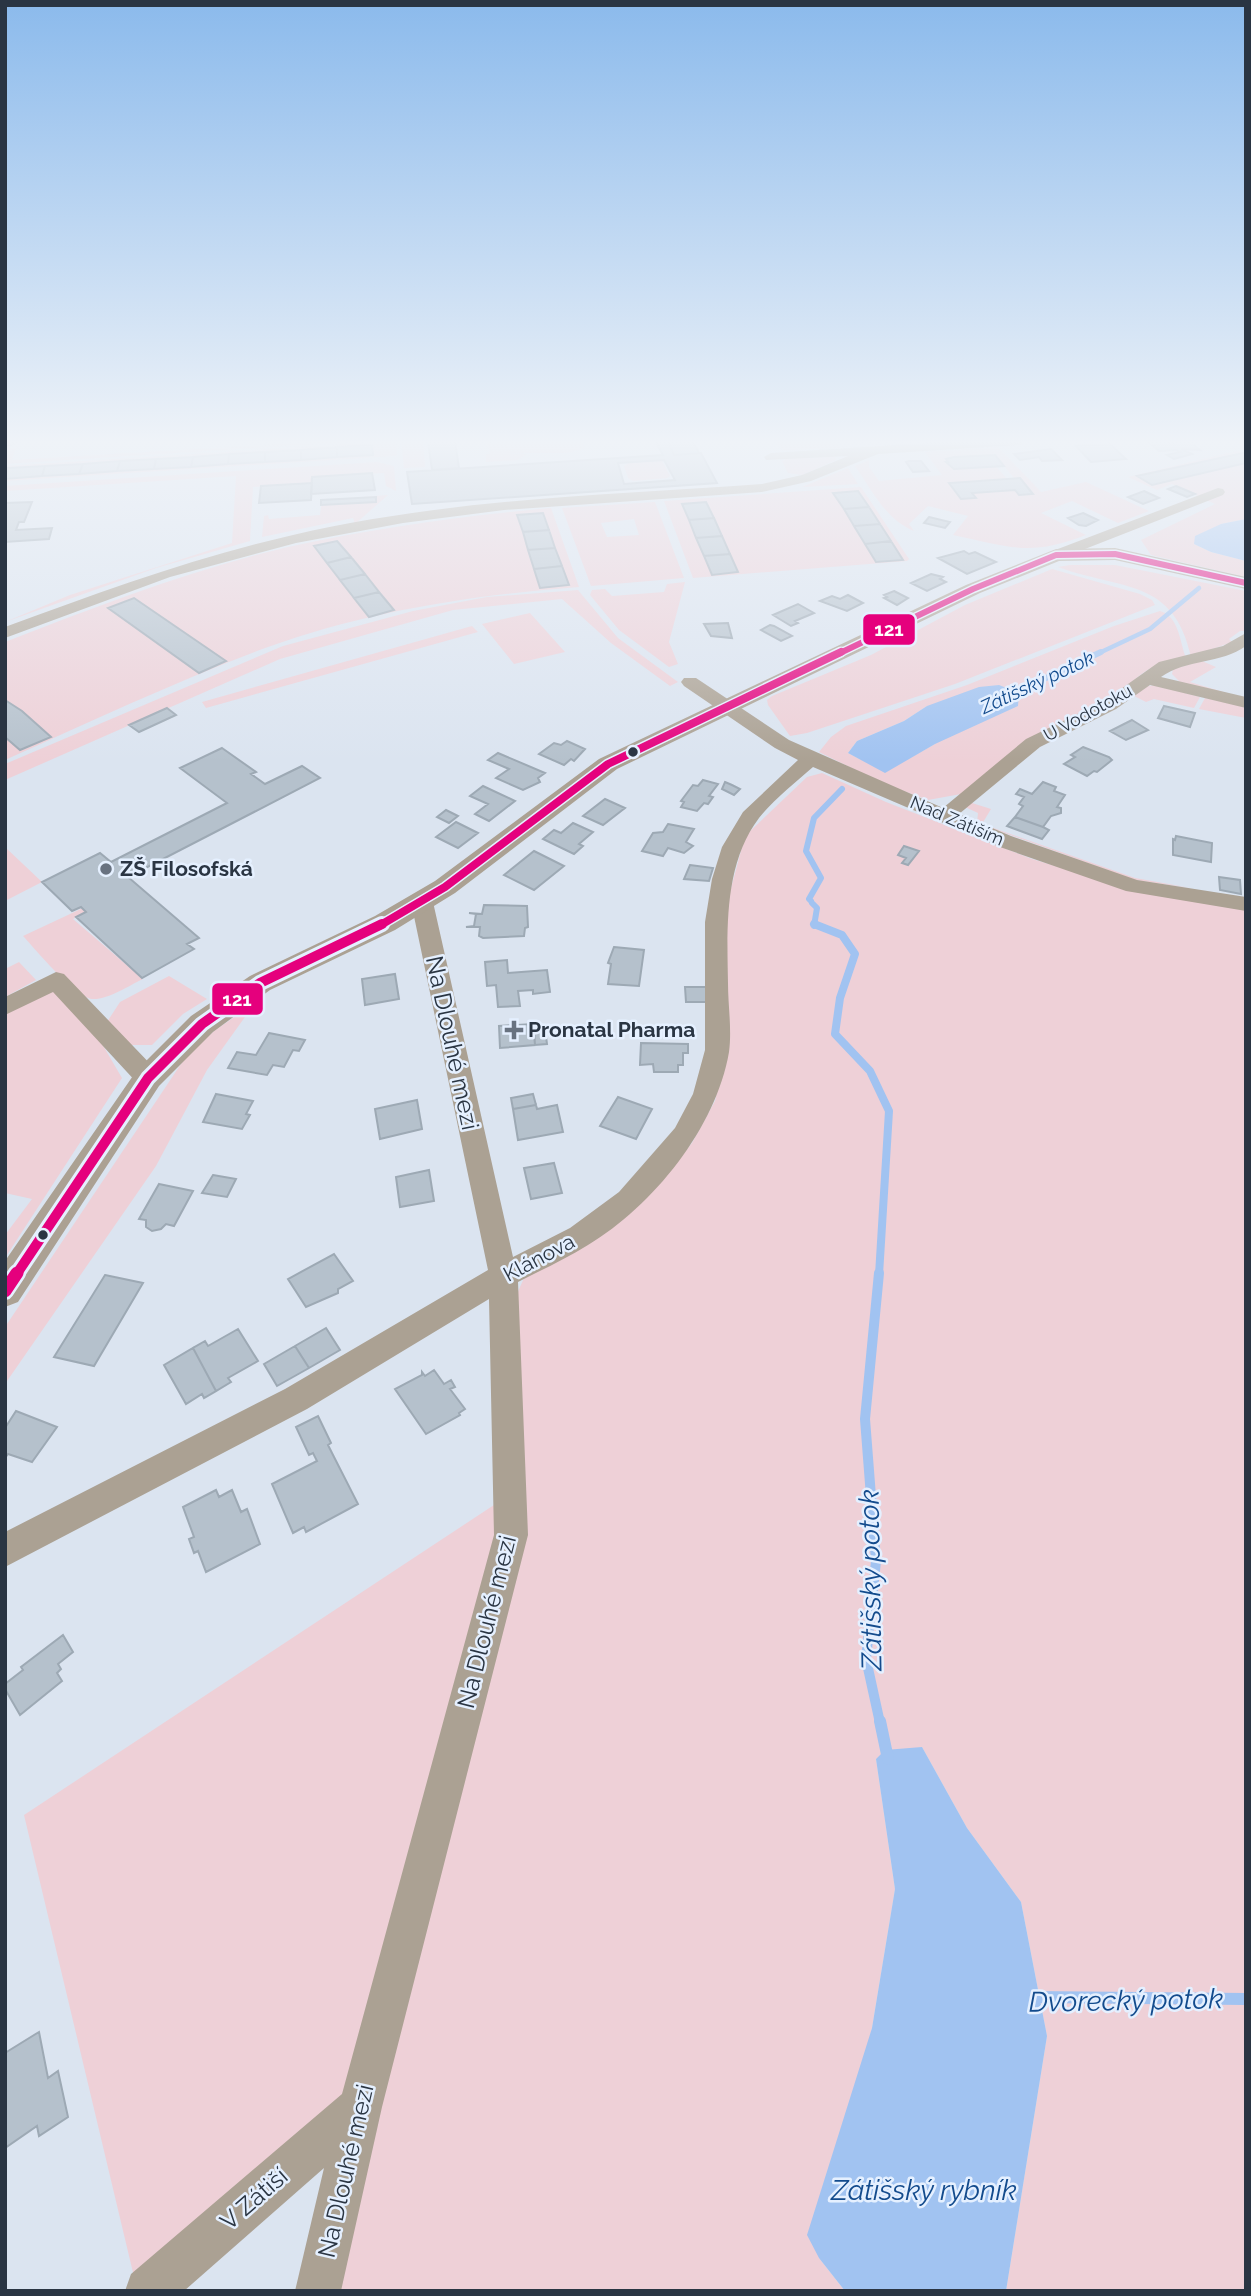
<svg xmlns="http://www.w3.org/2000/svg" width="1251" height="2296" font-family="Raleway,sans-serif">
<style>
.green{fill:#eed0d7;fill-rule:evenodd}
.water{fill:#a1c3f1}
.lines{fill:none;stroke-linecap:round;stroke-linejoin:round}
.stream-far4{stroke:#a1c3f1;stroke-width:4.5}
.stream-far3{stroke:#a1c3f1;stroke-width:6}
.stream-far2{stroke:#a1c3f1;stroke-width:8}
.stream-far1{stroke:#a1c3f1;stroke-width:10}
.stream{stroke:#a1c3f1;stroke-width:12}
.building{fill:#b5c1cc;stroke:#9da9b4;stroke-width:2;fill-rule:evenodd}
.minor{fill:#aba193;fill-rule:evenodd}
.tertiary{fill:#aba193;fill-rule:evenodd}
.secondary{fill:#ada89c;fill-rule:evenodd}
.bus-1-far3-casing{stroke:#e5f0ff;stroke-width:9}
.bus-1-far2-casing{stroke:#e5f0ff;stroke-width:11}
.bus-1-far1-casing{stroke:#e5f0ff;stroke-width:16}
.bus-1-casing{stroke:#e5f0ff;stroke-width:18}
.bus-1-far3{stroke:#e5007d;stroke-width:6}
.bus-1-far2{stroke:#e5007d;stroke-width:8}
.bus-1-far1{stroke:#e5007d;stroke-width:10}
.bus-1{stroke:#e5007d;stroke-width:13}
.bus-dot{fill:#2a3543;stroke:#e5f0ff;stroke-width:2.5}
.poi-dot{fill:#687280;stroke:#e5f0ff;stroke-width:2.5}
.labels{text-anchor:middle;stroke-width:5;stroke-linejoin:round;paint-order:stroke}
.far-street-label{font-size:18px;fill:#2a3543;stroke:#e5f0ff}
.far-water-label{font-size:19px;font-style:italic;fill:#134b8d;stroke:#e5f0ff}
.poi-label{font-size:21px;font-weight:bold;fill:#2a3543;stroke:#e5f0ff;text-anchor:start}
.street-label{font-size:21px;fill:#2a3543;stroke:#e5f0ff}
.near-street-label{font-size:24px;fill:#2a3543;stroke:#e5f0ff}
.near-water-label{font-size:28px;font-style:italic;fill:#134b8d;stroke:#e5f0ff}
.line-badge{stroke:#e5f0ff;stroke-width:2.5}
.badge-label{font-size:19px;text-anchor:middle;font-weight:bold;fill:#fff}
</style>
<rect width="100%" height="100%" fill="#dbe4f0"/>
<path class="green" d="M332,441H363L5,464L11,448H16L12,460Z
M396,441L397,455L394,456L5,481V479L373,454L372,445L8,468L5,475V466Z
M401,441H423L425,467L404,468Z
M514,441H582L585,448L566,453H495L527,454L518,460L486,462V454H490L487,443Z
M774,441H835L840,448L783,450Z
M998,447L1041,492L1086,482L1149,511L1118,523L1072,501L1041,513L1086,535C1029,557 1011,547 953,535L968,516L928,506L909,524L914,531C885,519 872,490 855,466L869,460V467L879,481L942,475L925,452ZM995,455L1014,478H1020L1033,493L1019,495L1015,490L972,493L975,498L949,483L1007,479L996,466L954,469L946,462V459Z
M1236,451L1246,453V454L1242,453L1138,476L1152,485L1246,463V519L1221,524L1194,544L1211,552L1246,561V577L1151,555L1141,540L1215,504L1172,484L1157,490L1128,477Z
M835,456L836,460L802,475L788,473L782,461L786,459Z
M662,461L670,476L667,478L633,481L628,478L624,466L629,463Z
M377,462L394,466L396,491L386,486L384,473L312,477V483L253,487L250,541L156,568L5,622L70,595L232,543L236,476L5,491V486Z
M848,468L858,484L802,487Z
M861,487L909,559L907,561L693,578L664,501ZM858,491L903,559V560L876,562L834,493ZM706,502L738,572L712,574L682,504Z
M388,495L355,524L353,518L262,537L264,516L268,515L269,519L320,515L322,500Z
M655,502L684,578L591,586L562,508ZM634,519L639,535L607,537L601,523Z
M551,508L579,587C473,595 368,611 268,647C179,680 92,721 5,760V737L20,750L51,736L5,700V642C98,606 191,570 288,547C375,528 463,516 551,508ZM543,513L568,585L540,588L518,515ZM338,541L393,610L369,616L315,547ZM135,598L225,661V662L199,673L109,608Z
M1070,565H1115L1246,591V631H1240L1229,639L1232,642L1191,657C1174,578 1121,590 1058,567Z
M1052,569L1140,594L1152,600L1155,605L955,684L807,733L790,736L768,705L767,700L772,696L871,655L965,605Z
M685,582L669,642L678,664L669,667L619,630L590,595L592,590L605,589L612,596L664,592L667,584Z
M578,590L618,638L678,682L670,686L611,643L562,599L453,610L280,659L5,780V764L283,646L413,611L487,597Z
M1160,611C1179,616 1180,643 1186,658C1154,664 1143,669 1122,693L961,794L928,800L882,783L819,752L831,737L846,726L967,685L1114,626ZM927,706L935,744L885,772L848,753L857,741L904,721Z
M530,613L565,652L514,664L482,624Z
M472,626L478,632L206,708L202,702Z
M1202,661L1216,667L1190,682L1243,698L1183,685L1172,674L1173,669Z
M1156,685L1200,697L1194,708L1154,699L1146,702L1132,695L1148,686Z
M1205,698L1238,704L1246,709V718L1199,709Z
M822,773L886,802L1032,859L1145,893L1246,909V2291H1006L1047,2036L1021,1902L967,1828L922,1747L876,1759L895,1889L872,2028L819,2258L845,2291H338L432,1889L525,1531L512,1305L524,1278L645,1199L692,1143L715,1101L729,1037L723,918L745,836L807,777Z
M972,803L991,809L982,824L1135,878L1191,888L1135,880L977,823L978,813L965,807Z
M5,847L42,882L5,901Z
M85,907L89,910L73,919L143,979C128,986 108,1000 92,999C75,997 35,949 23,936Z
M19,962L36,980L5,997V969Z
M169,976L207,999L183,1014L152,1045H128L107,1022L120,1002Z
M53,989L98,1037L122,1078L5,1258V1235L32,1199L5,1193V1014Z
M255,1003L207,1070L156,1166L5,1384V1327L185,1058L214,1031Z
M497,1503L496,1541L343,2096L135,2281L24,1815Z"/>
<path class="water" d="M1246,519V561L1211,552L1194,544L1195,536L1221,524Z
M999,685L1019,693L1018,706L935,744L885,773L848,753L857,741L904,721L927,706L979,687Z
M922,1747L967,1828L1021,1902L1047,2036L1006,2291H845L819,2258L807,2235L872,2028L895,1889L876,1759L885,1750Z"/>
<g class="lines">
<path class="stream-far4" d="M1097,654L1150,629L1199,588"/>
<path class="stream-far3" d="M1008,696L1101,652
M811,901L809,899L821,878L806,851L814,818L842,789
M812,903L817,908L814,926"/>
<path class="stream-far2" d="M814,924L842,935L855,954L840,998L835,1034L870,1071L889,1111L879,1275"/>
<path class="stream-far1" d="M879,1273L865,1419L876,1561L866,1659L880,1723"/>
<path class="stream" d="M880,1721L888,1759
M1032,1997L1246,1999"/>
</g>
<path class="building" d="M428,441H455L459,468L432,470Z
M668,441L674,455L701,453L717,483L412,504L407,472L663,455L656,442ZM664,460L675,480L624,484L618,463Z
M668,441H693L699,453H702L674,455Z
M1148,441H1167L1169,443H1173L1171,441H1189L1200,450L1181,449L1192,454L1174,459L1167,455L1180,452L1176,450L1159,451Z
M1110,444L1126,459L1091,462L1076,446Z
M372,445L373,455L337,457V447Z
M337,447V457L301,460V450Z
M1051,449L1062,460L1042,461L1039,457L1020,460L1014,454Z
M301,450V460L265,462V452Z
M265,452V462L228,464L229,454Z
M1243,453L1246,454V463L1152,485L1137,476Z
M229,454L228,464L191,467L193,457Z
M995,455L1004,466L954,469L946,462H948L946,459L954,457Z
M193,457L191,467L154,469L156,459Z
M156,459L154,469L117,471L120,461Z
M120,461L117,471L79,474L83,464Z
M909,461H921L929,471L913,472L906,462Z
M83,464L79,474L42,476L45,466Z
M45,466L42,476L5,479L8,468Z
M372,473L375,490L311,494L312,477Z
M1020,478L1033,494L1019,495L1015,490L972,493L976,498L961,499L949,483Z
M312,483L311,500L259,503L261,486Z
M1176,486L1195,494L1187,497L1168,489Z
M858,491L869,507L844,509L833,493Z
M1144,491L1159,498L1143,504L1128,497Z
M376,497V502L321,505V500Z
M32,502L24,522H19L16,530L52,528L49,539L5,542V503Z
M706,502L714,518L689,520L682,504Z
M869,507L880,524L854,526L844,509Z
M543,513L549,530L523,532L517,515Z
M1083,513L1098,520L1086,526L1079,525L1068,518Z
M929,517L950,522L945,528L924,523Z
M714,518L722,536L696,538L689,520Z
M880,524L891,541L865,544L854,526Z
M549,530L555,548L528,550L523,532Z
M722,536L730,554L704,556L696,538Z
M337,541L351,557L327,563L314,546Z
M891,541L903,560L876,562L865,544Z
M555,548L562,566L534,569L528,550Z
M964,551L969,554L975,552L996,562L967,574L938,558Z
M730,554L738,572L712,575L704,556Z
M351,557L365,574L340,580L327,563Z
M562,566L569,585L540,588L534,569Z
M365,574L379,592L354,598L340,580Z
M931,574L943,577L940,579L946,582L927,591L911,583Z
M894,591L908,598L897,605L884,598L887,597L884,595Z
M379,592L394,610L369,617L354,598Z
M848,595L863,603L847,611L820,601L832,596L840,599Z
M134,598L226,661L199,673L108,608Z
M798,604L814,613L795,621L798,623L791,626L773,615Z
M728,623L732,638L711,636L704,624Z
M770,625L774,626L792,636L781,641L761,630Z
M5,700L22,711L51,737L20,750L5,737Z
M1164,706L1195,713L1190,727L1158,718Z
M167,708L176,715L139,732L129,725Z
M1132,720L1148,730L1126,740L1110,731Z
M567,741L585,749L574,761L571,759L564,765L539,754L554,743L561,745Z
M1083,747L1109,757L1112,760L1097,772L1094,771L1087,776L1064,764L1075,757L1071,755Z
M222,748L256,772L251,774L265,784L302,766L320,778L128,877L199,938L187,944L194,949L142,978L76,917L86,912L81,907L72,911L42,882L100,853L111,862L227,803L180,768Z
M498,753L545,773L538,778L540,782L523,790L496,778L509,769L488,760Z
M703,780L718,784L709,796L713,797L708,804L704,803L697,811L681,807L684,802L681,801L693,785L698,786Z
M725,782L732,785L740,789L734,795L722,789Z
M1043,782L1056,787L1054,791L1065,795L1057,807L1061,808V813L1051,816L1043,827L1015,817L1023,806L1019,804L1024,797L1016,794L1020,789L1032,794Z
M483,786L515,801L489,821L475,814L488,804L470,796Z
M605,799L625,808L603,825L583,816Z
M446,810L458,816L449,823L437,817Z
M1015,817L1043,827L1049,830L1042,839L1007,826Z
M456,822L478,833L458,848L436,837Z
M573,823L593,832L579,844L583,846L574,854L543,839L554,830L561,833Z
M668,824L694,829L686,842L693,846L684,853L668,848L663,856L642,851L653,833L663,832Z
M1176,836L1212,843L1211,862L1173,855V839L1175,840Z
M904,846L919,851L908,865L902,863L906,858L898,855Z
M534,851L564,866L534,890L504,875Z
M690,865L713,868L709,881L684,879Z
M1219,877L1240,880L1241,894L1220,890Z
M484,905L527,906L528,927L525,928L524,936L483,938L479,936L480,927H466L474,926L476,914L469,913L482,914Z
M614,947L644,950L639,986L608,984L611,964L608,963Z
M507,960L508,973L547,970L550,992L533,994V990L518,991L520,1006L498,1007L496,985L487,986L485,962Z
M395,974L399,999L365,1005L362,979Z
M685,987H706V1002H686Z
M533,1024L535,1045L500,1048L499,1026Z
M545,1029L547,1044L535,1045L534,1030Z
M269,1033L305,1040L299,1051L293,1050L284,1067L273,1065L267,1075L228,1068L237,1052L256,1055Z
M641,1043L688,1044V1053H683V1065H678V1072H654L653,1064L640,1065Z
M216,1094L253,1101L246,1114L250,1115L242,1129L203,1122Z
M533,1094L536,1105L513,1109L511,1098Z
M618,1097L652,1109L636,1139L600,1126Z
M417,1100L422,1129L380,1139L375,1109Z
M536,1105L537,1109L557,1105L563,1132L518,1140L513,1109Z
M554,1163L562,1193L531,1199L524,1168Z
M429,1170L434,1201L400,1207L396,1177Z
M213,1175L236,1179L227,1197L202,1193Z
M159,1184L193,1191L174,1226L166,1224L161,1229L152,1231L146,1227V1220L139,1219Z
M334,1254L353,1281L338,1289V1293L306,1307L288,1279Z
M105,1275L143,1283L94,1366L54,1357Z
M326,1328L340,1350L309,1368L295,1346Z
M238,1329L258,1361L228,1378L231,1382L216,1391L193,1348L205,1341L208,1346Z
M295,1346L309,1368L277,1386L264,1364Z
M193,1348L216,1391L204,1398L202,1394L186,1404L164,1365Z
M434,1370L444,1384L451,1380L455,1387L450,1389L465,1409L459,1413L460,1415L426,1434L395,1389L422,1375V1372L425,1376Z
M16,1411L57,1427L32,1462L8,1454L5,1458V1428Z
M318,1416L331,1443L328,1445L332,1453L358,1504L306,1532L304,1527L293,1533L272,1484L317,1461L313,1453L309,1455L296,1427Z
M216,1490L219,1497L232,1490L241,1512L247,1509L260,1544L206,1572L198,1551L194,1553L189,1539L194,1537L183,1507Z
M63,1635L73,1652L58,1664L61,1669L57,1673L62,1681L20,1715L5,1689V1684L23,1670L21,1667Z
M39,2032L48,2078L58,2071L68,2117L39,2136L37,2126L5,2148V2053Z"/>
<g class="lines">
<path class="minor" d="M958,441H1026L1019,445L878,454L811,481L762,492L504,510L403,523L296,543L170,577L5,638V627C101,592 193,558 293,535C447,499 605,495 762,484L802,475L848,456L766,460L764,457L771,453Z
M1218,488L1223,489L1225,492L1223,495L1062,558H1050L1048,555L1050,552Z
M1246,633V646C1221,664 1186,659 1161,677L1246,697V708L1150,685L1116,709L1040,747L959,814L1011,836L1137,880L1246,897V911L1126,891L997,846L813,767C795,783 774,799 759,818C724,864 727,929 728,983C728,1005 732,1030 729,1052C716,1128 653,1206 588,1245C566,1259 541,1270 518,1282L528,1535L382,2107L341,2291H295L324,2168L184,2291H125L131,2274L342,2094L494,1535L489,1299L307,1409L5,1567V1532L285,1389L488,1270L411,902L414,897H430L433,902L513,1257L570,1228L619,1192L675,1128L693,1094L705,1050V922L712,879L722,847L743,812L798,760L775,748L684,686L681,682L684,678H696L789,740L943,808L1026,739L1104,701L1159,662L1223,646Z
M56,972L64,974L157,1071L160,1078L157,1085L148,1087L139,1085L53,992L5,1015V997Z"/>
<path class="tertiary" d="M1115,548L1246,577V589L1115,560L1059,561L980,593L617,769L455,893L395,930L270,990L213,1032L159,1086L18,1302L5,1307V1261L137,1070L191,1016L250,976L375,916L435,881L599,759L966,585L1056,549Z"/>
<path class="secondary" d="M5,441H18L15,445L5,447Z"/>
<g class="bus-1-far3-casing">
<path id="bus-1-far3" d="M838,654L973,589L1056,555L1115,554L1246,583"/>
</g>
<g class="bus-1-far2-casing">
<path id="bus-1-far2" d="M379,926L445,887L608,764L841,652"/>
</g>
<g class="bus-1-far1-casing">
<path id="bus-1-far1" d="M16,1275L148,1078L202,1024L260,983L382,924"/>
</g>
<g class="bus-1-casing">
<path id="bus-1" d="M5,1291L17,1273"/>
</g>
<use href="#bus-1-far3" class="bus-1-far3"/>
<use href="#bus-1-far2" class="bus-1-far2"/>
<use href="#bus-1-far1" class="bus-1-far1"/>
<use href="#bus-1" class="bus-1"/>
</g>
<linearGradient id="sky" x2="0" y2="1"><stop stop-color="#8bbaec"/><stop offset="0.58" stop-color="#eff3f8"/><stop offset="1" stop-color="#eff3f8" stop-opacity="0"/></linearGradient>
<rect width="1251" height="762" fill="url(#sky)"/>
<g class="bus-dot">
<circle cx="633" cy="752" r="6"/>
<circle cx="43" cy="1235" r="6"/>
</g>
<g class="poi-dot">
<circle cx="106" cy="869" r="7"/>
<path d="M510.5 1019.5h7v7h7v7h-7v7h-7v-7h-7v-7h7z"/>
</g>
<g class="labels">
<g class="far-street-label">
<text transform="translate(1088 713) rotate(-29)" y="6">U Vodotoku</text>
<text transform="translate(957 821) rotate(23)" y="6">Nad Zátiším</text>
</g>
<g class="far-water-label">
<text transform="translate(1037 682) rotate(-25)" y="7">Zátišský potok</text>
</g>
<g class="poi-label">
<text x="120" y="876">ZŠ Filosofská</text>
<text x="528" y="1037">Pronatal Pharma</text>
</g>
<g class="street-label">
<text transform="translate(539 1258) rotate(-28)" y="7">Klánova</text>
</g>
<g class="near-street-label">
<text transform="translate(452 1043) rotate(78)" y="8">Na Dlouhé mezi</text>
<text transform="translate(487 1622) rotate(-76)" y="8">Na Dlouhé mezi</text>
<text transform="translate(346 2171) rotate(-77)" y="8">Na Dlouhé mezi</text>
<text transform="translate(254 2199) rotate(-41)" y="8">V Zátiší</text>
</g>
<g class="near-water-label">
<text transform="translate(870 1580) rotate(-91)" y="10">Zátišský potok</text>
<text transform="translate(1126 2000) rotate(-1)" y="10">Dvorecký potok</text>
<text x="924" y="2200">Zátišský rybník</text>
</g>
</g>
<g class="line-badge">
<rect x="862" y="613" width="54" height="33" rx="7" fill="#e5007d"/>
<rect x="211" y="982" width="53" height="34" rx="7" fill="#e5007d"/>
</g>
<g class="badge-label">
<text x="889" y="636">121</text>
<text x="237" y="1006">121</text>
</g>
<rect width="1251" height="2296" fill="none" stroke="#2a3543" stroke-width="14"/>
</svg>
